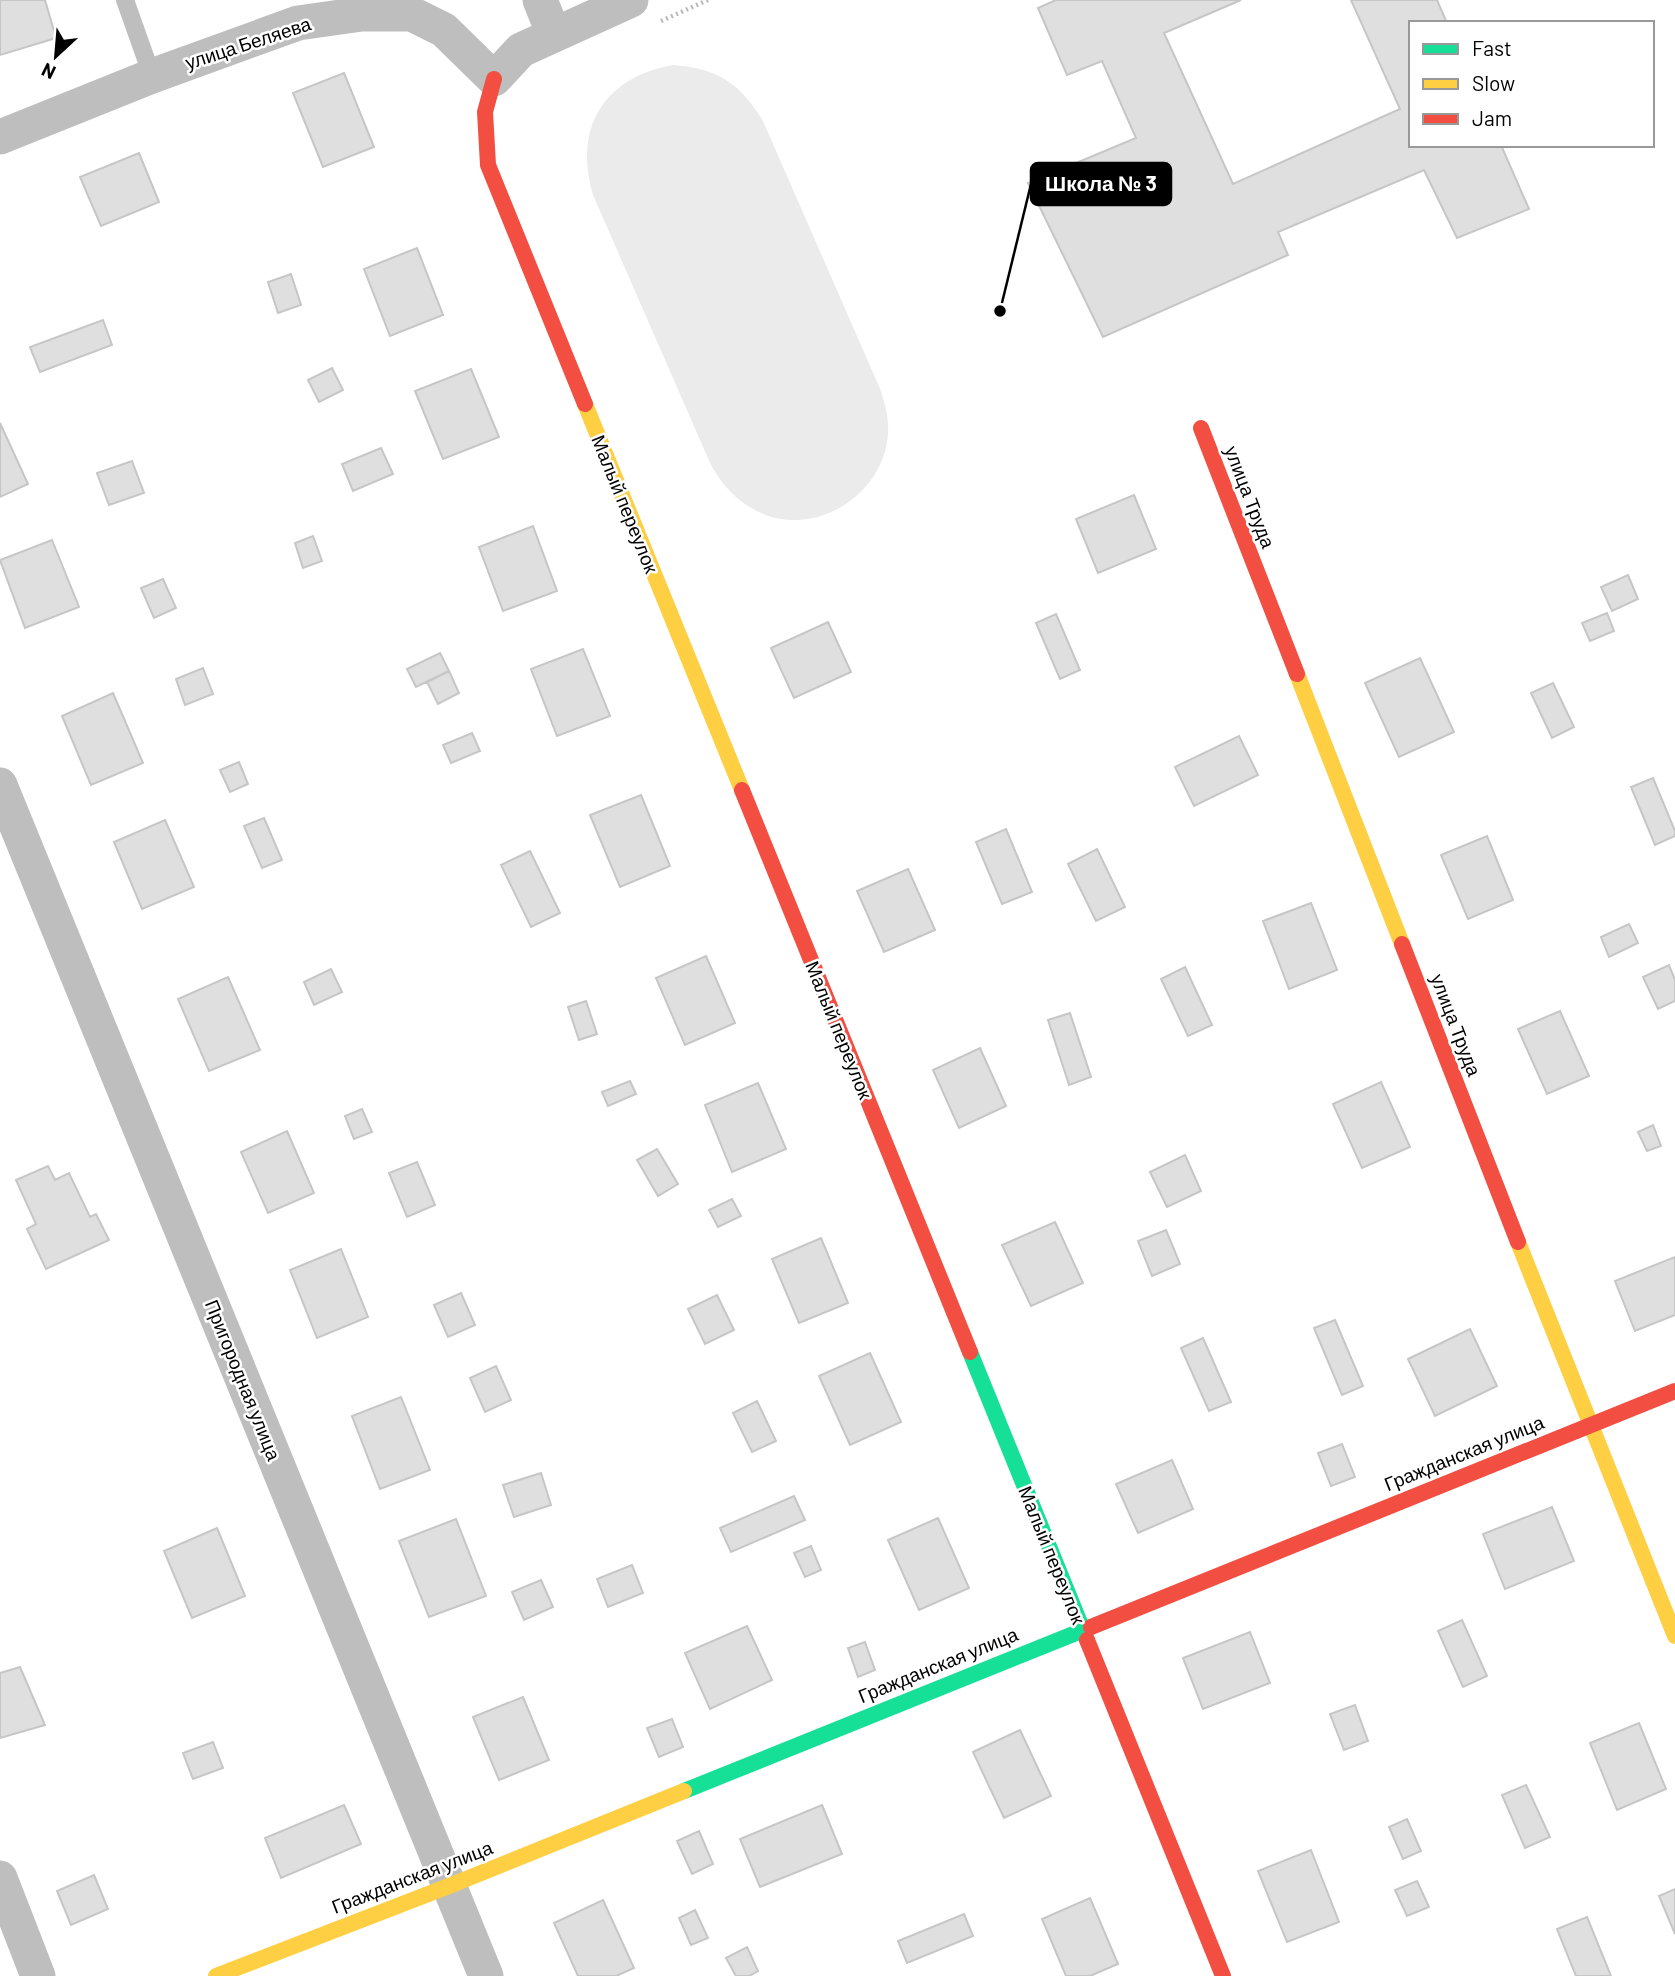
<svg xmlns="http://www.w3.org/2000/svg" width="1675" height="1976" font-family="Barlow,sans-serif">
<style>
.green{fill:#ebebeb}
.building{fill:#dfdfdf;stroke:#c6c6c6;stroke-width:2}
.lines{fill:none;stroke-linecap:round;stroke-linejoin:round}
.path{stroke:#b9b9b9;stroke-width:4.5;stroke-dasharray:2 3.5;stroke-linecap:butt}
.lane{stroke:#bebebe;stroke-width:18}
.street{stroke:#bebebe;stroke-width:35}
.fast{stroke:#16e098;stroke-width:16}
.slow{stroke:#ffcf43;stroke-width:16}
.jam{stroke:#f24e42;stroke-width:16}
.labels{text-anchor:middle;stroke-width:5;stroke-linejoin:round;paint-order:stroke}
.street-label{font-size:19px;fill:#000;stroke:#fff}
.leader{fill:none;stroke:#000;stroke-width:2.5}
.callout-dot{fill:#000;stroke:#fff;stroke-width:2.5}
.callout{fill:#000;stroke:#000;stroke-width:2.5}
.callout-label{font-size:21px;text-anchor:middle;font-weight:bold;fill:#fff}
</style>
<rect width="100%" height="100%" fill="#fff"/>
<path class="green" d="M673,65C717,68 740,83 763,121L881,391C885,405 889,418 888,433C885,496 811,541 755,510C734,499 722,484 711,465L593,195C573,128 604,77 673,65Z"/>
<path class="building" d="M0,0H45L56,38L0,55Z
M1056,0H1241L1164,33L1233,184L1400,109L1351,0H1437L1447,23H1411V145H1501L1529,209L1457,238L1424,170L1278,232L1288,255L1103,337L1028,183L1136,138L1102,61L1067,75L1038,8Z
M344,73L374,147L323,167L293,93Z
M139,153L159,202L101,226L80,177Z
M417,248L443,315L390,336L364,269Z
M291,274L301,305L278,313L268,282Z
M103,320L112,345L40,372L30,347Z
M332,368L343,390L319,402L308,380Z
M471,369L499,437L443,459L415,391Z
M0,423L28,484L0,497Z
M381,448L393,474L353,491L342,464Z
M132,461L144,493L109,505L97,473Z
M1134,495L1156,549L1098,573L1076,519Z
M533,526L557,591L503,611L479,547Z
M313,536L322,561L303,568L295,543Z
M52,540L79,607L25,628L0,560Z
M1628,575L1638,599L1612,611L1601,587Z
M163,579L176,608L154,618L141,588Z
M1607,613L1614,631L1590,641L1582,623Z
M1056,614L1080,670L1060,679L1036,623Z
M828,622L851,672L794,698L771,648Z
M583,649L610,716L557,736L531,669Z
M440,653L449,671L416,687L407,669Z
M1420,658L1454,732L1399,757L1365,683Z
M203,668L213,694L185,705L176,679Z
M449,671L459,693L438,704L427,682Z
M1553,683L1574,727L1552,738L1531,693Z
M113,693L143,763L91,785L62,716Z
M472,733L480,751L451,763L443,745Z
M1239,736L1258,775L1194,806L1175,767Z
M239,762L248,784L230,792L220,770Z
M1653,778L1675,831V836L1655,845L1631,787Z
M641,795L670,866L620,887L590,815Z
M264,818L282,860L262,868L244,826Z
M165,820L194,887L142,909L114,842Z
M1006,829L1032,892L1002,904L976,842Z
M1487,836L1513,900L1468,919L1441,855Z
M1097,849L1125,907L1096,921L1068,864Z
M530,851L560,913L531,927L501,865Z
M908,869L935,930L884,952L857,891Z
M1311,903L1337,970L1289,989L1263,921Z
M1629,924L1638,943L1609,957L1601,937Z
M706,956L735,1023L685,1045L656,978Z
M1669,965L1675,980V1001L1658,1009L1643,977Z
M1185,967L1212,1025L1188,1036L1161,979Z
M331,969L342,992L314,1005L304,982Z
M228,977L260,1050L209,1071L178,999Z
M586,1001L597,1034L579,1040L568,1007Z
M1560,1011L1589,1076L1547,1094L1518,1029Z
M1070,1013L1091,1077L1069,1085L1048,1020Z
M980,1048L1006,1106L959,1128L933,1070Z
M630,1081L636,1094L608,1106L602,1092Z
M1381,1082L1410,1147L1362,1168L1333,1104Z
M758,1083L786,1149L732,1172L705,1105Z
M362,1109L372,1132L354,1139L345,1116Z
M1653,1125L1661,1146L1647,1151L1638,1132Z
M287,1131L314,1193L268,1213L241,1152Z
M657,1149L678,1184L658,1196L637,1160Z
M1185,1155L1201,1191L1167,1207L1150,1172Z
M417,1162L435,1205L407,1217L389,1173Z
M48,1166L55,1180L69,1173L90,1217L96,1214L109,1240L46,1269L27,1229L36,1224L16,1180Z
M732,1199L741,1216L718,1227L709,1210Z
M1055,1222L1083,1283L1031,1306L1002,1245Z
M1166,1230L1180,1264L1152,1276L1138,1241Z
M821,1238L848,1303L799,1323L772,1259Z
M341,1249L368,1317L317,1338L290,1270Z
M1675,1257V1315L1635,1331L1615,1281Z
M461,1293L475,1325L448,1337L434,1305Z
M717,1295L734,1330L705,1344L688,1309Z
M1335,1320L1363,1386L1342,1395L1314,1328Z
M1470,1329L1497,1386L1435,1416L1408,1359Z
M1203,1338L1231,1402L1209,1411L1181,1348Z
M870,1353L901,1422L850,1445L819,1376Z
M496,1366L511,1400L485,1412L470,1378Z
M401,1397L430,1470L380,1489L352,1416Z
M757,1401L776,1441L752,1452L733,1413Z
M1342,1444L1355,1477L1331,1486L1318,1453Z
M1172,1460L1193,1509L1138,1533L1116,1484Z
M541,1473L551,1505L514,1517L503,1485Z
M794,1496L805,1520L731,1552L720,1528Z
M1552,1507L1574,1561L1505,1589L1483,1534Z
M938,1518L969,1588L919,1610L888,1540Z
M456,1519L486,1596L429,1617L399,1541Z
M217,1528L245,1596L192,1618L164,1551Z
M811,1546L821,1570L805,1577L794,1553Z
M632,1565L643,1593L608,1607L597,1579Z
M541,1580L553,1607L524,1620L512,1592Z
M1462,1620L1487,1676L1463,1687L1438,1631Z
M747,1626L772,1680L710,1709L685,1653Z
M1250,1632L1270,1683L1203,1709L1183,1658Z
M865,1642L875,1670L858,1677L848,1648Z
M20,1667L45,1725L0,1738V1673Z
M523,1697L549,1760L499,1780L473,1717Z
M1355,1705L1368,1741L1344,1750L1330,1714Z
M672,1719L683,1747L659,1757L647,1728Z
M1639,1723L1666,1789L1617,1810L1590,1743Z
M1020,1730L1051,1796L1004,1818L973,1752Z
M213,1742L223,1768L193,1779L183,1753Z
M1526,1785L1550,1837L1525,1848L1502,1795Z
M344,1805L361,1844L281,1878L265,1838Z
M822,1805L842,1854L760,1887L740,1839Z
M1407,1819L1421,1851L1403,1859L1389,1827Z
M699,1831L713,1864L692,1874L677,1841Z
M1311,1850L1339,1922L1287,1942L1258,1871Z
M94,1875L108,1909L71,1925L57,1891Z
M1417,1881L1429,1907L1407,1916L1395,1890Z
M1675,1889V1934L1659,1896Z
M1090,1898L1118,1964L1090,1976H1066L1042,1919Z
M603,1900L634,1968L616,1976H578L554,1923Z
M695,1910L708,1938L691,1945L679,1918Z
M964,1914L973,1936L907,1963L898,1941Z
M1587,1917L1611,1976H1576L1557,1929Z
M747,1947L758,1971L749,1976H736L726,1958Z"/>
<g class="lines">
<path class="path" d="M661,21L708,0"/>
<path class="lane" d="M125,0L152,76"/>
<path class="street" d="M540,0L554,35
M0,137L152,76L298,23L362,14H412L444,30L494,79L521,50L631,0
M0,785L486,1976
M0,1878L38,1976"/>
<path class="fast" d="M970,1352L1087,1640
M684,1791L1091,1627"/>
<path class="slow" d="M585,404L742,790
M1297,674L1402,944
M1518,1242L1675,1636
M216,1976L449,1886L684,1791"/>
<path class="jam" d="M494,79L485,112L488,165L585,404
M1201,428L1297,674
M742,790L970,1352
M1402,944L1518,1242
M1091,1627L1675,1391
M1087,1640L1223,1976"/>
</g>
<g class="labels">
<g class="street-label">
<text transform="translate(248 43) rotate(-18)" y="7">улица Беляева</text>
<text transform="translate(1250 497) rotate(69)" y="7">улица Труда</text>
<text transform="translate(625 504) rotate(68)" y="7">Малый переулок</text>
<text transform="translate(1456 1025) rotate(69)" y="7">улица Труда</text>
<text transform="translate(839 1030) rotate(68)" y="7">Малый переулок</text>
<text transform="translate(243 1380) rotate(68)" y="7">Пригородная улица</text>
<text transform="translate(1464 1453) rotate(-22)" y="7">Гражданская улица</text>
<text transform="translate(1052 1555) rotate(68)" y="7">Малый переулок</text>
<text transform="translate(938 1665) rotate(-22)" y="7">Гражданская улица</text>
<text transform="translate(412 1877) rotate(-21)" y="7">Гражданская улица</text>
</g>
</g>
<path class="leader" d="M1000 311L1031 184"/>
<circle class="callout-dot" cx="1000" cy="311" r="7"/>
<rect class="callout" x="1031" y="163" width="140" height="42" rx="7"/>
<g class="callout-label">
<text x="1101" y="191">Школа № 3</text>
</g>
<rect x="1409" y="21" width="245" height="126" fill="#ffffff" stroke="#999999" stroke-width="2"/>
<rect x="1423" y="44" width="35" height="10" fill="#16e098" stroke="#999999" stroke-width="2"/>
<text x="1472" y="56" font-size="21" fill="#000000">Fast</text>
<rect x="1423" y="79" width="35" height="10" fill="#ffcf43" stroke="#999999" stroke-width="2"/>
<text x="1472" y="91" font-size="21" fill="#000000">Slow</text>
<rect x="1423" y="114" width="35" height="10" fill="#f24e42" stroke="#999999" stroke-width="2"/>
<text x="1472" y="126" font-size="21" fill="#000000">Jam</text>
<g transform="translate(56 56) rotate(206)" stroke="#ffffff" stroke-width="5" paint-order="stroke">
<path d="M0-5L12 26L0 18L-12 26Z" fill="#000000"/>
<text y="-10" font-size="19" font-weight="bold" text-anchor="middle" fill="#000000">N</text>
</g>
</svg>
